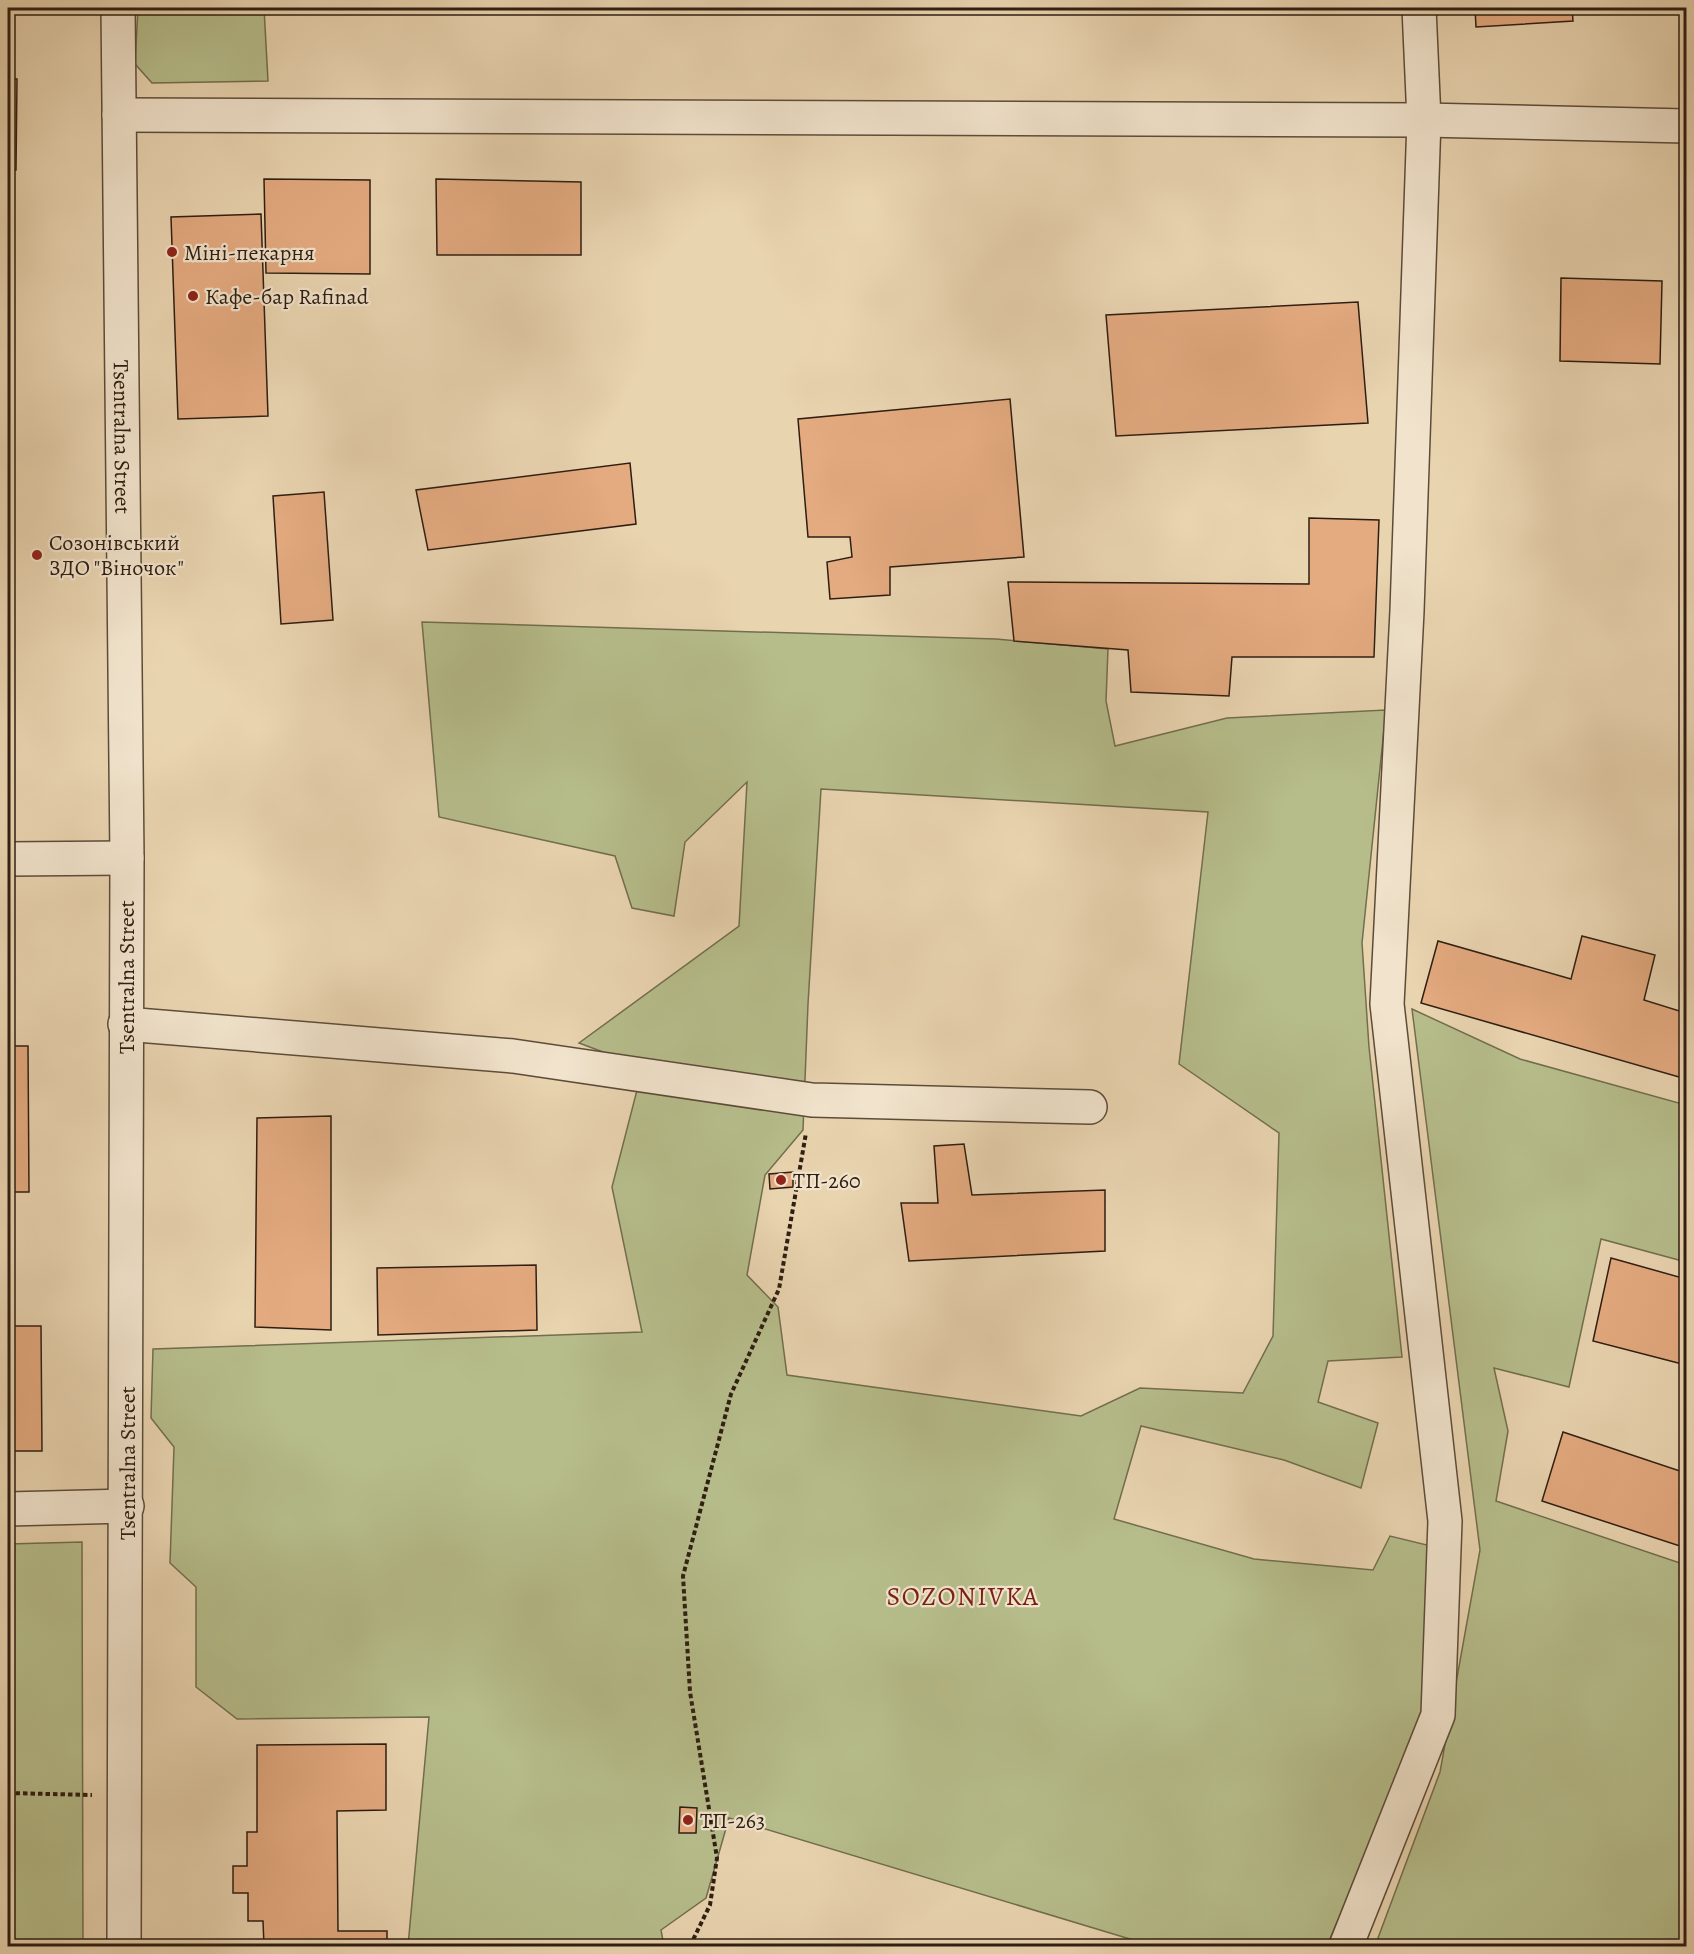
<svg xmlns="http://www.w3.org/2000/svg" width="1694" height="1954" font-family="Alegreya,serif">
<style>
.green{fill:#b6bd8b;stroke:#726e4e;stroke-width:1.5;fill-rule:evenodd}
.building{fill:#e4aa80;stroke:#2e1e12;stroke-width:1.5}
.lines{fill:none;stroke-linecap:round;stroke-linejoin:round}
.minor-casing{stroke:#5d4c3a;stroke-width:36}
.path{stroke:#2e1e12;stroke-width:4;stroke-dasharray:4.5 3;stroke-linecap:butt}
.minor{stroke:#f1e3cc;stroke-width:33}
.poi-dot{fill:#8f2418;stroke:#f1e3cc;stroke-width:2}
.labels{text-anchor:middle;stroke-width:4.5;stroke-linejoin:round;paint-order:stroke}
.poi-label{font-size:22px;fill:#2e1e12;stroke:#f1e3cc;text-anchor:start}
.street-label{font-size:22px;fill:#2e1e12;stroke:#f1e3cc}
.quarter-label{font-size:26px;letter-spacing:1.5px;fill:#7a1f14;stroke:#f1e3cc}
</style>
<rect width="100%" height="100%" fill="#e9d4b0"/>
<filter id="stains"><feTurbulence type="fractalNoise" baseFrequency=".00333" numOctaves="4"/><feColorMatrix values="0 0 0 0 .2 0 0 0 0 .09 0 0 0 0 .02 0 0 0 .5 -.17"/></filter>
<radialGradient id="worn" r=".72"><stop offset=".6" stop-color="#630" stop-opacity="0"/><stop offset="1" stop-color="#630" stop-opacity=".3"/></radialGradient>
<path class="green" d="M138,8H264L268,81L152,83L135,64Z
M422,622L996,639L1108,649L1106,701L1115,746L1227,718L1386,710L1362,943L1369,1047L1402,1357L1328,1361L1318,1402L1378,1423L1361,1488L1284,1460L1141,1426L1114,1519L1254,1559L1373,1570L1390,1536L1427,1545L1425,1715L1327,1946H1153L729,1818L706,1898L661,1930L664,1946H408L429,1717L237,1719L196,1687V1587L170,1563L174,1447L151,1418L153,1349L642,1332L612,1187L643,1067L579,1043L739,926L747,782L685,842L674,916L632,908L615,856L439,817ZM821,789L1208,812L1179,1064L1279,1133L1273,1336L1243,1393L1140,1388L1081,1416L787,1375L778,1307L747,1275L765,1175L803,1130L808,1004Z
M1412,1009L1520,1059L1686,1105V1262L1601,1239L1569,1387L1494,1368L1508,1431L1496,1501L1686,1565V1946H1375L1440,1772L1480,1550Z
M82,1542L83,1946H8V1544Z"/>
<path class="building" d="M1475,8H1572L1573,21L1476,27Z
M8,79H17L16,170H8Z
M264,179L370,180V274L266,273Z
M436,179L581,182V255H437Z
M261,214L268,416L178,419L171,217Z
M1561,278L1662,281L1660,364L1560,361Z
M1358,302L1368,423L1116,436L1106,315Z
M1010,399L1024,557L890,567V595L830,599L827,562L852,557L850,537H808L798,419Z
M630,463L636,524L428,550L416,490Z
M324,492L333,620L281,624L273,496Z
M1309,518L1379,520L1374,657H1232L1229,696L1131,692L1128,650L1014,641L1008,582L1309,584Z
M1582,936L1655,955L1644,1000L1686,1013V1079L1421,1003L1438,941L1571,979Z
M8,1046H28L29,1192H8Z
M331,1116V1330L255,1327L257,1118Z
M964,1144L972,1195L1105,1190V1251L909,1261L901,1203H938L934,1146Z
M793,1172V1187L770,1189L769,1174Z
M1611,1258L1686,1279V1365L1593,1341Z
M536,1265L537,1330L378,1335L377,1268Z
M8,1326H41L42,1451H8Z
M1563,1432L1686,1473V1548L1542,1501Z
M386,1744V1810L337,1811L338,1931H387V1946H264L263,1921H248V1893H233V1866H247V1832H257V1745Z
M680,1807L697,1808L696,1833H679Z"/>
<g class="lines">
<g class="minor-casing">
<g id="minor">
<path id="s1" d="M118,8L127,858L124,1946"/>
<path d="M119,115L1424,120L1686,126"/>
<path d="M8,859L127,858"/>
<path d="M125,1024L513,1056L812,1100L1090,1107"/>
<path d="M8,1509L127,1506"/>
<path d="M1346,1946L1438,1715L1445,1521L1387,1004L1407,611L1424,120L1419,8"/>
</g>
</g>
<path class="path" d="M8,1793L92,1795
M690,1946L710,1905L717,1858L690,1692L683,1576L731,1394L779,1289L806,1133"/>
<use href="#minor" class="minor"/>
</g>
<g class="poi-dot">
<circle cx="172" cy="252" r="6"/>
<circle cx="193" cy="296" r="6"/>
<circle cx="37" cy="555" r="6"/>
<circle cx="781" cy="1180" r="6"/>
<circle cx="688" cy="1820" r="6"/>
</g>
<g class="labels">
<g class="poi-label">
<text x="184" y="260">Міні-пекарня</text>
<text x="205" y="304">Кафе-бар Rafinad</text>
<text x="49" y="550">Созонівський<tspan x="49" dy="25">ЗДО "Віночок"</tspan></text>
<text x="793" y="1188">ТП-260</text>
<text x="700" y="1828">ТП-263</text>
</g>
<g class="street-label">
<text dy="8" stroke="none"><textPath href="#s1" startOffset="429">Tsentralna Street</textPath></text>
<text transform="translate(126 977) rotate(-90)" y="8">Tsentralna Street</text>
<text transform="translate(127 1463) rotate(-90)" y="8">Tsentralna Street</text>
</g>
<g class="quarter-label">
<text x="963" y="1605">SOZONIVKA</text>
</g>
</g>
<rect width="1694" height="1954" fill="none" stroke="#e9d4b0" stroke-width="30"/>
<rect x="9" y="9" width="1676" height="1936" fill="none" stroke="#2e1e12" stroke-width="3"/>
<rect x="15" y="15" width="1664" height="1924" fill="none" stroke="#2e1e12" stroke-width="1.5"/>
<rect width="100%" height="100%" filter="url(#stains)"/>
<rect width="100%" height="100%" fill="url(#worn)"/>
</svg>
